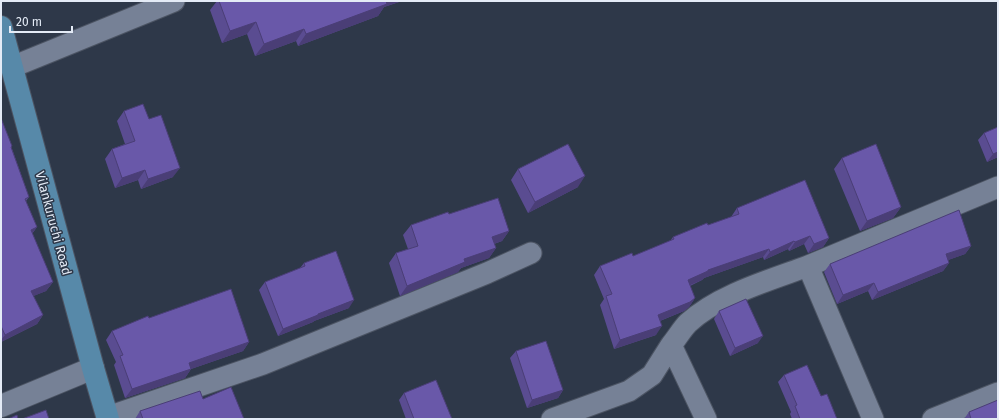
<svg xmlns="http://www.w3.org/2000/svg" width="999" height="420" font-family="'Fira Sans',sans-serif">
<style>
.lines{fill:none;stroke-linecap:round;stroke-linejoin:round}
.minor-casing{stroke:#4c5463;stroke-width:23}
.tertiary-casing{stroke:#4c5463;stroke-width:24}
.secondary-casing{stroke:#4c5463;stroke-width:24}
.minor{stroke:#768196;stroke-width:21}
.tertiary{stroke:#768196;stroke-width:22}
.secondary{stroke:#5789a9;stroke-width:22}
.wall{fill:#5a4c91}
.shaded-wall{fill:#4a3e76}
.building{fill:#6958a9;stroke:#4a3e76}
.labels{text-anchor:middle;stroke-width:3;stroke-linejoin:round;paint-order:stroke}
.street-label{font-size:13px;fill:#e4ebf6;stroke:#2e3849}
</style>
<rect width="100%" height="100%" fill="#2e3849"/>
<g class="lines">
<g class="minor-casing">
<path id="minor" d="M12,67L174,1
M671,345C677,338 682,329 688,323C718,295 770,280 808,266
M108,417L263,364L487,273L531,253
M552,419L629,391L652,375L671,345L706,419
M873,419L808,266L998,187
M933,419L998,393"/>
</g>
<g class="tertiary-casing">
<path id="tertiary" d="M1,406L93,368"/>
</g>
<g class="secondary-casing">
<path id="secondary" d="M1,27L93,368L108,419"/>
</g>
<use href="#minor" class="minor"/>
<use href="#tertiary" class="tertiary"/>
<use href="#secondary" class="secondary"/>
</g>
<path class="wall" d="M217,1H402L384,7L378,16L298,46L296,41L255,56L247,34L222,43L210,10Z
M124,111L149,119L173,177L141,189L138,180L115,188L105,159L112,149L125,144L117,121Z
M1,118L29,197L26,201L37,227L32,234L53,282L46,291L33,296L43,315L37,324L1,342Z
M984,133L998,157L987,162L978,140Z
M842,158L901,207L893,218L860,231L834,169Z
M518,169L578,187L528,213L511,180Z
M737,208L829,238L823,247L808,253L804,244L789,251L788,249L764,260L763,257L704,278L702,280L690,286L695,298L689,307L684,311L660,321L656,335L614,349L600,305L604,299L594,275L600,266L633,256L670,241L673,237L731,217Z
M449,214L509,231L502,241L494,244L496,248L489,258L461,268L458,272L400,296L389,263L396,253L408,249L403,235L411,225Z
M971,246L965,254L948,260L949,263L943,271L872,300L868,291L837,304L824,272L830,264Z
M304,263L349,308L314,321L313,322L278,336L259,290L265,282L300,268Z
M719,311L758,343L730,356L714,319Z
M149,318L249,342L243,351L191,369L185,378L125,398L114,365L116,362L106,340L112,331Z
M516,351L563,390L558,398L527,408L510,358Z
M784,375L837,419H792L790,414L791,412L778,382Z
M404,393L452,419H406L399,400Z
M203,399L244,419H135L140,411Z
M969,412L998,419H964Z"/>
<path class="shaded-wall" d="M383,1H402L384,7L378,16L298,46L306,34Z
M256,22L247,34L222,43L230,31Z
M304,29L296,41L255,56L264,44Z
M998,152V157L987,162L993,154Z
M180,168L173,177L141,189L148,179Z
M145,170L138,180L115,188L122,178Z
M585,176L578,187L528,213L535,202Z
M901,207L893,218L860,231L867,221Z
M37,227L30,236L31,230Z
M509,231L502,241L485,247L492,237Z
M810,236L804,244L789,251L795,242Z
M829,238L823,247L808,253L814,244Z
M794,241L788,249L764,260L770,252Z
M971,246L965,254L940,263L946,254Z
M496,248L489,258L461,268L458,272L400,296L407,286L464,259Z
M769,249L763,257L704,278L702,280L681,289L688,280L708,270Z
M949,263L943,271L872,300L878,292Z
M53,282L46,291L24,300L31,291Z
M874,283L868,291L837,304L843,295Z
M695,298L689,307L684,311L652,324L658,315Z
M354,300L349,308L314,321L313,322L278,336L283,329L318,314Z
M43,315L37,324L1,342V340L5,335Z
M662,326L656,335L614,349L620,340Z
M763,336L758,343L730,356L735,348Z
M249,342L243,351L191,369L185,378L125,398L132,389L189,363Z
M563,390L558,398L527,408L532,400Z"/>
<path class="building" d="M219,1H386L387,4L306,34L304,29L264,44L256,22L230,31Z
M143,104L149,119L161,115L180,168L148,179L145,170L122,178L112,149L135,141L124,111Z
M1,118L12,146L11,147L29,197L25,199L37,227L31,230L53,282L31,291L43,315L5,335L1,326Z
M998,127V152L993,154L984,133Z
M568,144L585,176L535,202L518,169Z
M876,144L901,207L867,221L842,158Z
M805,180L829,238L814,244L810,236L795,242L794,241L770,252L769,249L708,270V271L688,280L695,298L690,302L658,315L662,326L620,340L606,296L612,294L600,266L632,253L633,256L674,239L673,237L707,223L708,225L739,214L737,208Z
M498,198L509,231L492,237L496,248L464,259L465,262L407,286L396,253L418,246L411,225L448,212L449,214Z
M959,210L971,246L946,254L949,263L878,292L874,283L843,295L830,264Z
M336,251L354,300L318,314V315L283,329L265,282L305,266L304,263Z
M231,289L249,342L189,363L191,369L132,389L120,356L123,355L112,331L148,316L149,318Z
M746,299L763,336L735,348L719,311Z
M546,341L563,390L532,400L516,351Z
M807,365L821,396L827,394L837,419H800L795,406L797,405L784,375Z
M436,380L452,419H414L404,393Z
M231,387L244,419H143L140,411L200,391L203,399Z
M998,400V419H971L969,412Z
M46,410L49,419H22Z
M17,415L18,419H8Z"/>
<g class="labels">
<g class="street-label">
<text transform="translate(54 223) rotate(75)" y="5">Vilankuruchi Road</text>
</g>
</g>
<rect width="999" height="420" fill="none" stroke="#e4ebf6" stroke-width="4"/>
<path d="M10 26v6h62v-6" fill="none" stroke="#e4ebf6" stroke-width="2"/>
<text x="16" y="26" font-size="12" fill="#e4ebf6" stroke="#2e3849" stroke-width="3" paint-order="stroke">20 m</text>
</svg>
